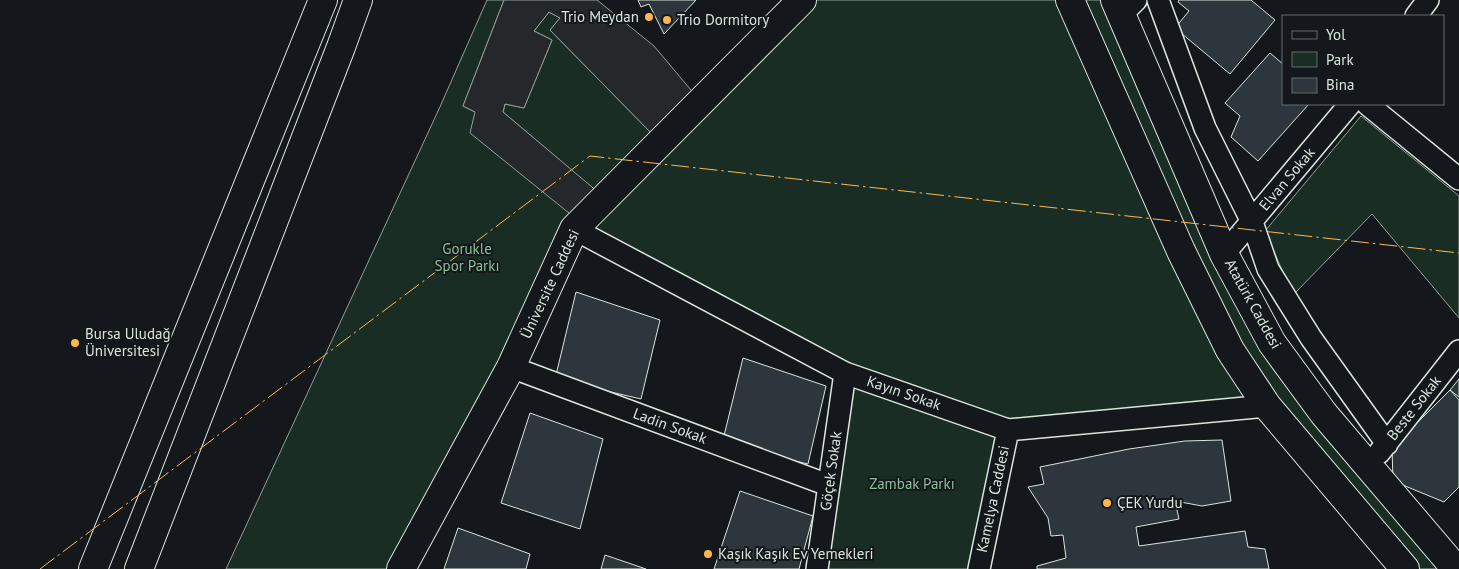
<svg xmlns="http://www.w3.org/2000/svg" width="1459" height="569" font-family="'PT Sans',sans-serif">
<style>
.green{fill:#1a2d24;stroke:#939e99}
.parking{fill:#24282b;stroke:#939e99}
.building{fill:#2c363c;stroke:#d8e6dc}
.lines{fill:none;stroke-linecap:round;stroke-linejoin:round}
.street-casing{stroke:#d8e6dc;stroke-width:24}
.secondary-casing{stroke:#d8e6dc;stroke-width:30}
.highway-casing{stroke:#d8e6dc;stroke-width:30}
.street{stroke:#14181c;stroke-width:21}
.secondary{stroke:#14181c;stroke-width:28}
.highway{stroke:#14181c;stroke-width:28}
.power{stroke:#ffb74d;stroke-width:1;stroke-dasharray:18 4 2.5 4;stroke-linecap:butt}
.poi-dot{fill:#ffb74d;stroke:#14181c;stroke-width:2}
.labels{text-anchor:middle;stroke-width:4;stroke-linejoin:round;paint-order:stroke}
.poi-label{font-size:15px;fill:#d8e6dc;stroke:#14181c;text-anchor:start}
.street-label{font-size:15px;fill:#d8e6dc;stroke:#14181c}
.park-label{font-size:15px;fill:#8ac095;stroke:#14181c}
</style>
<rect width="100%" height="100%" fill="#14181c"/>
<path class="green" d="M487,0H504L463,106L475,112L604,198L503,112L505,104L524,108L552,40L534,31L549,12L560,18L550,30L660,142L802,0H1115L1272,343L1456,569H1405L1266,406L1008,430L979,569H817L845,373L586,236L401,569H226L439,109Z
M1361,116L1459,196V318L1372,214L1293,295L1265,231Z"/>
<path class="parking" d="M504,0H597L654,46L701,102L660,142L550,30L560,18L549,12L534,31L552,40L524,108L505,104L503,112L605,198L580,222L470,133L475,112L463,106Z"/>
<path class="building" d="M638,0H696L664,34L649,4L641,7Z
M1179,0H1251L1275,20L1230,74L1175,28L1189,11L1178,2Z
M1270,53L1283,64V104H1309L1258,161L1231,137L1240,116L1225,103Z
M576,292L660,320L641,399L555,379Z
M743,358L826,386L808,464L722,444Z
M1459,379V397L1450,390Z
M1450,390L1459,400V487L1444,502L1393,481L1392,448Z
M530,413L603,439L580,529L501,503Z
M1222,440L1231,501L1202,506L1175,501L1179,519L1136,527L1139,546L1245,531L1248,547L1265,549L1269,569H1037V566L1066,558L1063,535L1051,536L1048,518L1028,487L1044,484L1040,467L1129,449L1185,441Z
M740,491L813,516L799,569H714Z
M458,528L530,554L526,569H444Z
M605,555L646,569H601Z"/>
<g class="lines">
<g class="street-casing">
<path id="street" d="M1158,0L1205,128L1252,222L1268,269L1311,338L1387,444
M1121,15L1136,0
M1416,16L1428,0
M1367,104L1459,179
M574,229L845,373L1008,430L1267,406
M1224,254L1350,104
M511,367L828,485
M1379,453L1459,351
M817,569L845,373
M979,569L1008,430"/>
</g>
<g class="secondary-casing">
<path id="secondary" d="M1070,0L1181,251L1230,350L1267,406L1405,569
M1115,0L1224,254L1272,343L1324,414L1456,569
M401,569L511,367L574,229L802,0"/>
</g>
<g class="highway-casing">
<path id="highway" d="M93,569L323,0
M139,569L341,47L358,0"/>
</g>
<use href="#street" class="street"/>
<use href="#secondary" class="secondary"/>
<use href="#highway" class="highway"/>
<path class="power" d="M40,569L590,156L1459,253"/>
</g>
<g class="poi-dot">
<circle cx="649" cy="17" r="5"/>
<circle cx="667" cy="20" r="5"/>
<circle cx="75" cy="343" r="5"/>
<circle cx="1107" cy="503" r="5"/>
<circle cx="708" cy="554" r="5"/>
</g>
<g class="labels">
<g class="poi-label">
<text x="639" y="22" text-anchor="end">Trio Meydan</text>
<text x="677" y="25">Trio Dormitory</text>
<text x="85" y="339">Bursa Uludağ<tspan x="85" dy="17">Üniversitesi</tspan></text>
<text x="1117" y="508">ÇEK Yurdu</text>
<text x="718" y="559">Kaşık Kaşık Ev Yemekleri</text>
</g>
<g class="street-label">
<text transform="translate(1287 179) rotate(-50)" y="5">Elvan Sokak</text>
<text transform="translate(550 284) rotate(-65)" y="5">Üniversite Caddesi</text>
<text transform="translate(1253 304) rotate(61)" y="5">Atatürk Caddesi</text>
<text transform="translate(904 393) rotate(19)" y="5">Kayın Sokak</text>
<text transform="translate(1414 408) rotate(-52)" y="5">Beste Sokak</text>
<text transform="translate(670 426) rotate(20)" y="5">Ladin Sokak</text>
<text transform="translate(831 471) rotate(-82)" y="5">Göçek Sokak</text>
<text transform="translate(993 499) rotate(-78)" y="5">Kamelya Caddesi</text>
</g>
<g class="park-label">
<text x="467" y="254">Gorukle<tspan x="467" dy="17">Spor Parkı</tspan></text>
<text x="912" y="489">Zambak Parkı</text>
</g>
</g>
<rect x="1282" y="15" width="162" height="90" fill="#14181c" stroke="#626a69"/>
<rect x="1292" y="31" width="25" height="8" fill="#14181c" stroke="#626a69"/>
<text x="1326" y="40" font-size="15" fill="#d8e6dc">Yol</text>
<rect x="1292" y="52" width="25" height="15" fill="#1a2d24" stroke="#626a69"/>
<text x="1326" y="65" font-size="15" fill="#d8e6dc">Park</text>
<rect x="1292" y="78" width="25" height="15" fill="#2c363c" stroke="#626a69"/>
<text x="1326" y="90" font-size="15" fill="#d8e6dc">Bina</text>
</svg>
